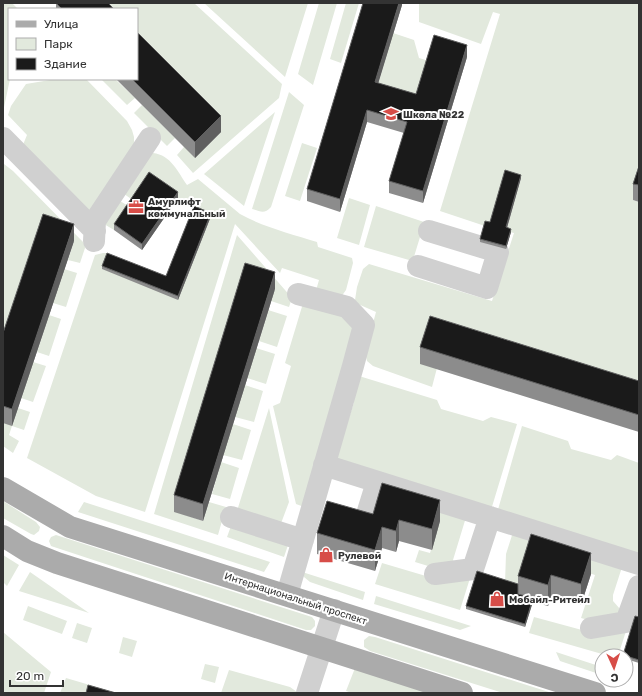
<svg xmlns="http://www.w3.org/2000/svg" width="642" height="696" font-family="Rubik,sans-serif">
<style>
.green{fill:#e2e9dd}
.lines{fill:none;stroke-linecap:round;stroke-linejoin:round}
.minor{stroke:#d0d0d0;stroke-width:22}
.major{stroke:#ababab;stroke-width:22}
.wall{fill:#8c8c8c}
.shaded-wall{fill:#5f5f5f}
.building{fill:#1a1a1a;stroke:#5f5f5f}
.labels{text-anchor:middle;stroke-width:4;stroke-linejoin:round;paint-order:stroke}
.poi-label{font-size:10px;font-weight:bold;fill:#333;stroke:#fff;text-anchor:start}
.street-label{font-size:10px;fill:#333;stroke:#fff}
</style>
<rect width="100%" height="100%" fill="#fff"/>
<path class="green" d="M3,3H12L18,9H9V79H10L3,112Z
M91,3H194L282,84L279,98L193,173L177,155L184,147L137,49V9H97Z
M204,3H308L285,77Z
M319,3H337L313,85L298,74Z
M346,3H359L341,63L330,59Z
M419,3H639V183L633,200L639,202V398L437,368L432,387L373,366L367,361L365,353L376,312L358,304L355,300L357,287L363,269L369,264L492,301L514,233L506,231L521,178L490,225L485,226L440,211L500,14L493,12L481,44L419,22Z
M393,33L414,40L419,58L429,61L416,106L375,94Z
M56,79H86L127,121L132,130L134,137V144L89,222L20,152L27,135L8,115L11,106L26,84Z
M101,79H115L135,98L127,105Z
M289,92L304,105L271,207C264,215 260,211 252,209Z
M142,105L175,138L167,146L134,113Z
M275,112L244,206L204,174Z
M302,143L317,148L300,201L285,196Z
M153,153C171,155 178,172 187,185L198,179L240,214C263,227 292,234 317,242L318,247L352,258L353,263L346,290L341,297L315,294L319,280L282,268L280,273L235,224L145,512L96,496L27,458L95,255L103,253H107V256L178,300L194,209L178,198L134,201L120,191Z
M4,164L13,171L86,245L80,263L68,260L74,241L3,350V165Z
M115,198L130,207L114,230L104,224Z
M349,198L370,205L359,245L337,238Z
M376,206L424,222V224L413,260H409L364,247Z
M237,235L292,298L289,307L271,301L274,289L174,511L203,521L209,502L226,507L218,535L154,514Z
M64,269L77,273L66,307L53,303Z
M304,300L355,321L307,508L296,504L273,406L280,403L291,366L285,363Z
M268,310L287,316L277,347L259,341Z
M49,315L61,319L49,356L37,352Z
M256,348L275,354L266,384L247,378Z
M33,362L46,366L33,402L21,398Z
M359,376L437,400L441,409L483,421L491,417L517,424L491,510L333,461L347,424L354,402L350,400Z
M245,385L263,391L254,422L235,417Z
M18,408L30,412L24,430L12,426L9,435L19,441L13,453L3,446V423Z
M269,408L289,502L280,526L237,511Z
M233,424L251,430L242,460L223,455Z
M522,426L568,441L571,449L611,460L617,455L639,463V559L497,513Z
M221,462L239,468L230,499L212,494Z
M387,489L467,514L453,560L458,566L438,569L415,562L419,550L430,553L440,521Z
M3,501L36,522L40,527L39,531L34,535L31,534L3,518Z
M84,502L270,562L264,572L78,512Z
M231,526L288,545L284,557L227,537Z
M514,529L623,564L613,595V601L620,609V617L592,621L581,618L595,575L532,555L521,588L505,583L506,554Z
M56,535L312,617L315,621V626L311,630H306L54,547L51,546L49,541L51,537Z
M3,555L19,565L7,586L3,582Z
M382,563L436,579L471,575L460,610L375,584Z
M299,571L365,592L363,600L310,582L304,577Z
M30,572L89,613L19,591Z
M376,596L471,626L460,630L374,604Z
M28,606L67,621L62,634L23,620Z
M534,617L593,633L627,628L618,656H609L529,633Z
M77,623L92,628L87,643L72,638Z
M3,632L51,672L44,693H3Z
M369,636L375,637L552,693H503L370,651L364,647V640Z
M123,637L137,641L132,657L119,653Z
M556,652L602,667V675L560,661Z
M205,664L219,667L215,683L201,679Z
M355,668L438,693H352L346,691Z
M229,670L290,687L297,692V693H221Z
M66,678L117,693H60Z"/>
<g class="lines">
<path class="minor" d="M3,138L95,231
M94,241L95,221L150,138
M418,266L487,288L498,252L429,231
M324,465L639,564
M231,517L303,540
M347,519L364,524L377,482
M435,574L473,569L490,517
M287,595L353,366L364,325L347,307L298,294
M591,628L626,622L639,586
M307,693L334,610"/>
<path class="major" d="M3,488L70,527L595,693
M3,536L27,551L57,563L462,693"/>
</g>
<path class="wall" d="M56,3H108L114,9H56Z
M402,3V5L378,83L416,94L467,57L423,203L389,193V181L404,133L367,122L340,212L307,201V189Z
M116,79H137L221,132L195,158Z
M639,166V202L633,200V184Z
M521,178L507,228L511,232L506,249L480,242V239L490,222Z
M178,198L142,250L114,230V224Z
M211,216L178,300L102,269V266L166,276Z
M74,241L12,426L3,423V333Z
M275,289L203,521L174,512V495Z
M420,347L639,381V432L420,364Z
M373,514L440,521L432,550L399,541L396,552L382,548L375,571L317,554V533Z
M591,574L581,605L551,596L548,606L533,602L525,627L466,609V606L518,584V576Z
M639,617V663L626,659V656H623Z"/>
<path class="shaded-wall" d="M399,3H402V5L375,94V82Z
M467,45V57L423,203V191Z
M367,110V122L340,212V199Z
M221,116V132L195,158V142Z
M521,175V178L506,231V227Z
M178,192V198L142,250V244Z
M211,213V216L178,300V296Z
M74,224V241L12,426V409Z
M511,229V232L506,249V246Z
M275,272V289L203,521V504Z
M440,500V521L432,550V529Z
M399,520V541L396,552V531Z
M382,527V548L375,571V550Z
M591,553V574L581,605V584Z
M551,575V596L548,606V585Z
M533,598V601L525,627V624Z"/>
<path class="building" d="M56,3H108L114,9H62Z
M363,3H399L375,82L416,94L434,35L467,45L423,191L389,181L407,122L367,110L340,199L307,189Z
M137,32L221,116L195,142L132,79H137Z
M639,166V185L633,184Z
M505,170L521,175L506,227L511,229L506,246L480,239L485,221L490,222Z
M149,172L178,192L142,244L114,224Z
M194,206L211,213L178,296L102,266L107,253L166,276Z
M43,214L74,224L12,409L3,406V333Z
M245,263L275,272L203,504L174,495Z
M430,316L639,381V415L420,347Z
M382,483L440,500L432,529L399,520L396,531L382,527L375,550L317,533L327,501L373,514Z
M531,534L591,553L581,584L551,575L548,585L518,576Z
M477,571L518,584V594L533,598L525,624L466,606Z
M635,616L639,617V660L623,655Z
M88,685L116,693H86Z"/>
<defs>
<g id="school-bare" transform="scale(1.2)"><path d="M0-5L7-2L0 1L-7-2ZM-4 1L0 2.5L4 1V4Q0 6-4 4Z" fill="#d74d48" stroke="#fff" stroke-width="2.5" paint-order="stroke"/></g>
<g id="office-bare" transform="scale(1.2)"><path d="M-6-3h4V-5.5h4V-3h4V5H-6ZM-1-4.5V-3h2v-1.5ZM-6 0V1H6V0Z" fill="#d74d48" stroke="#fff" stroke-width="2.5" paint-order="stroke"/></g>
<g id="shop-bare" transform="scale(1.2)"><path d="M-5-2.5h2.3a2.7 3.5 0 0 1 5.4 0H5L5.5 6h-11ZM-1.5-2.5h3a1.5 2.3 0 0 0-3 0Z" fill="#d74d48" stroke="#fff" stroke-width="2.5" paint-order="stroke"/></g>
</defs>
<g fill-rule="evenodd">
<use href="#school-bare" x="391" y="114"/>
<use href="#office-bare" x="136" y="207"/>
<use href="#shop-bare" x="326" y="555"/>
<use href="#shop-bare" x="497" y="599"/>
</g>
<g class="labels">
<g class="poi-label">
<text x="403" y="118">Школа №22</text>
<text x="148" y="205">Амурлифт<tspan x="148" dy="12">коммунальный</tspan></text>
<text x="338" y="559">Рулевой</text>
<text x="509" y="603">Мобайл-Ритейл</text>
</g>
<g class="street-label">
<text transform="translate(296 598) rotate(18)" y="4">Интернациональный проспект</text>
</g>
</g>
<rect width="642" height="696" fill="none" stroke="#333333" stroke-width="8"/>
<rect x="8" y="8" width="130" height="72" fill="#ffffff" stroke="#adadad"/>
<rect x="16" y="21" width="20" height="6" fill="#ababab" stroke="#adadad"/>
<text x="44" y="28" font-size="12" fill="#333333">Улица</text>
<rect x="16" y="38" width="20" height="12" fill="#e2e9dd" stroke="#adadad"/>
<text x="44" y="48" font-size="12" fill="#333333">Парк</text>
<rect x="16" y="58" width="20" height="12" fill="#1a1a1a" stroke="#adadad"/>
<text x="44" y="68" font-size="12" fill="#333333">Здание</text>
<g transform="translate(614 668) rotate(177)"><circle r="19" fill="#ffffff" stroke="#adadad"/>
<path d="M0-3L7 15L0 10L-7 15Z" fill="#d74d48"/>
<text y="-6" font-size="11" font-weight="bold" text-anchor="middle" fill="#333333">С</text>
</g>
<path d="M10 680v6h53v-6" fill="none" stroke="#333333" stroke-width="2"/>
<text x="16" y="680" font-size="12" fill="#333333" stroke="#ffffff" stroke-width="3" paint-order="stroke">20 m</text>
</svg>
